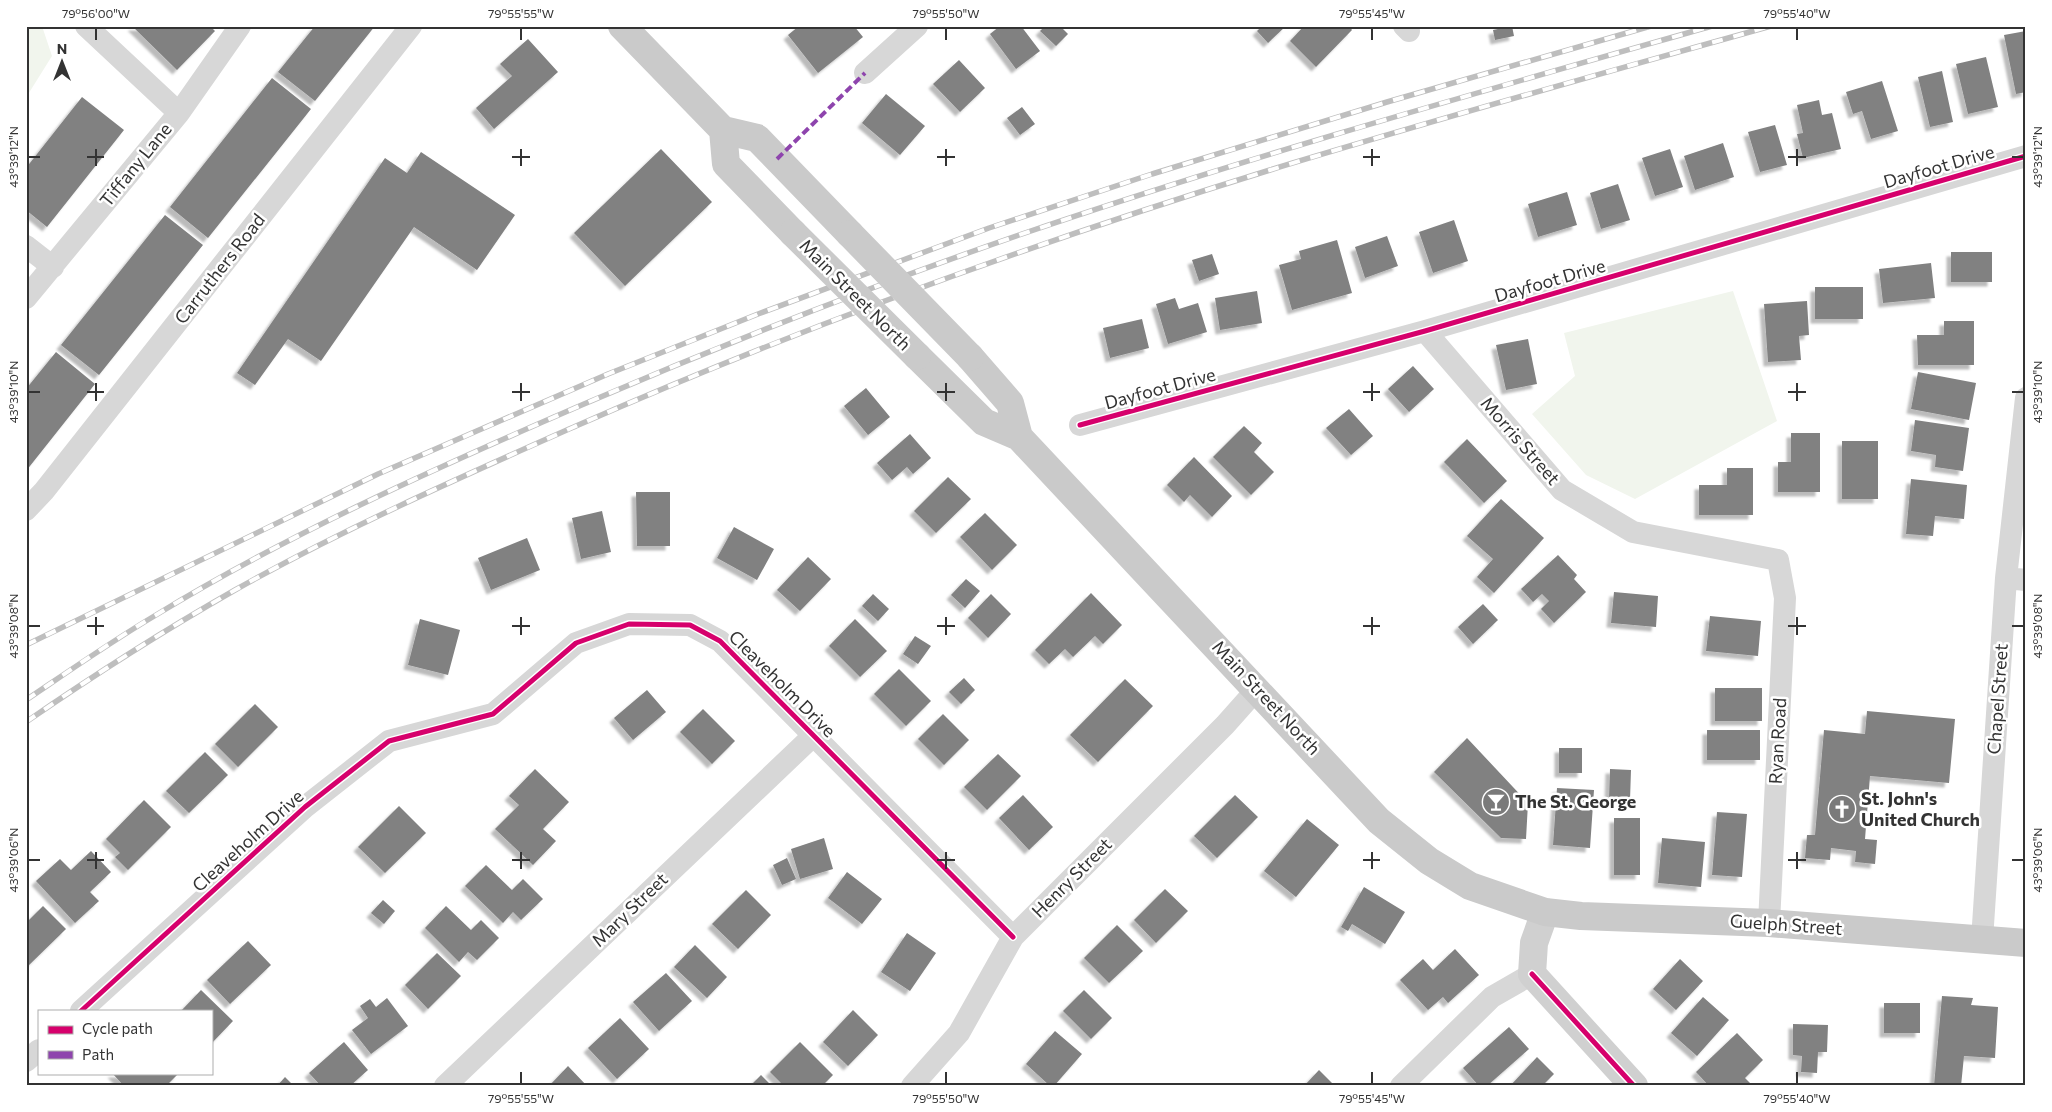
<svg xmlns="http://www.w3.org/2000/svg" width="2052" height="1112" font-family="Commissioner,sans-serif">
<style>
.green{fill:#f1f5ed}
.building{fill:#818181;filter:url(#shadow)}
.lines{fill:none;stroke-linecap:round;stroke-linejoin:round}
.minor{stroke:#d7d7d7;stroke-width:22}
.secondary{stroke:#d0d0d0;stroke-width:28}
.primary{stroke:#cacaca;stroke-width:28}
.rail-casing{stroke:#bebebe;stroke-width:5.5}
.rail{stroke:#fff;stroke-width:4;stroke-dasharray:11;stroke-linecap:butt}
.primary-bridge{stroke:#cacaca;stroke-width:28}
.quiet{stroke:#8e44ad;stroke-width:4;stroke-dasharray:8 4;stroke-linecap:butt}
.cycleway-casing{stroke:#fff;stroke-width:8}
.cycleway{stroke:#d6006c;stroke-width:5}
.ticks{fill:none;stroke:#333;stroke-width:2}
.labels{text-anchor:middle;stroke-width:5;stroke-linejoin:round;paint-order:stroke}
.street-label{font-size:18px;fill:#333;stroke:#fff}
.poi-label{font-size:18px;font-weight:bold;fill:#333;stroke:#fff;text-anchor:start}
.neatline{fill:none;stroke:#333;stroke-width:2}
.ticks-label{font-size:12px;text-anchor:middle;fill:#333}
</style>
<defs>
<filter id="shadow"><feDropShadow dx="-4.5" dy="4.5" stdDeviation="1" flood-color="#0004"/></filter>
</defs>
<rect width="100%" height="100%" fill="#fff"/>
<path class="green" d="M26,26H42L52,56L27,96Z
M1733,291L1777,421L1635,499L1586,475L1532,414L1575,376L1564,333Z"/>
<path class="building" d="M132,26H210L215,31L177,70Z
M315,26H375L315,101L278,72Z
M799,26H854L863,37L818,73L788,35Z
M1000,26H1021L1040,51L1016,69L990,34Z
M1045,26H1060L1068,34L1056,46L1040,31Z
M1262,26H1286L1268,43L1257,31Z
M1304,26H1349L1352,30L1316,67L1290,41Z
M1512,26L1514,36L1495,40L1493,30Z
M2026,31V92L2016,94L2004,35Z
M528,39L558,72L494,129L476,108L512,76L500,64Z
M1986,57L1998,107L1968,114L1956,64Z
M959,60L985,88L960,112L933,84Z
M1942,71L1953,122L1930,127L1918,77Z
M272,78L311,109L208,238L170,207Z
M1882,81L1898,131L1871,139L1862,111L1853,114L1846,92Z
M886,94L925,126L900,155L862,123Z
M82,97L124,130L47,227L26,210V168Z
M1819,100L1822,115L1832,113L1841,149L1803,158L1797,134L1803,133L1797,105Z
M1022,107L1035,124L1020,135L1007,118Z
M1775,125L1787,165L1760,172L1748,132Z
M1723,143L1734,177L1695,190L1684,156Z
M661,149L712,202L625,286L574,233Z
M1670,149L1683,187L1655,196L1642,158Z
M421,152L515,215L477,270L414,227L321,361L288,339L255,385L237,373L385,158L407,173Z
M1618,184L1630,220L1601,229L1590,193Z
M1567,192L1577,225L1538,237L1528,204Z
M165,215L203,245L99,375L61,345Z
M1454,220L1468,261L1433,273L1419,232Z
M1387,236L1398,266L1365,278L1355,247Z
M1337,240L1352,293L1292,310L1279,265L1301,259L1299,251Z
M1951,252H1992V282H1951Z
M1212,254L1219,274L1199,281L1192,260Z
M1931,263L1935,298L1883,303L1879,269Z
M1815,287H1863V319H1815Z
M1257,291L1262,323L1220,330L1215,298Z
M1175,298L1179,309L1198,303L1207,332L1168,344L1156,304Z
M1807,301L1809,335L1799,336L1801,360L1768,362L1764,304Z
M1142,319L1149,348L1110,358L1103,328Z
M1944,321H1974V365H1918L1917,335H1944Z
M1528,339L1537,384L1506,390L1496,345Z
M56,352L95,384L26,471V389Z
M1413,366L1434,389L1409,412L1388,389Z
M1918,372L1976,383L1969,420L1911,409Z
M866,388L890,417L868,435L844,406Z
M1349,409L1373,436L1351,455L1326,428Z
M1915,420L1969,428L1963,471L1935,467L1936,455L1911,451Z
M1244,426L1262,443L1254,452L1274,472L1251,495L1213,457Z
M1791,433H1820V492H1778V462H1791Z
M910,434L931,458L913,474L907,467L892,480L877,463Z
M1467,439L1507,481L1484,503L1444,462Z
M1842,441H1878V499H1842Z
M1194,457L1232,496L1212,517L1190,495L1184,502L1167,485Z
M1727,468H1753V515H1699V485H1727Z
M948,477L971,499L936,533L914,511Z
M1911,479L1967,485L1964,519L1935,516L1933,536L1906,534Z
M636,492H670V546H637Z
M1501,499L1544,538L1494,593L1477,577L1493,559L1467,536Z
M602,511L611,552L581,559L572,518Z
M985,513L1017,545L992,570L960,537Z
M734,527L774,549L757,580L717,558Z
M527,538L540,570L491,590L478,558Z
M1558,555L1577,575L1574,579L1586,592L1554,623L1541,609L1549,601L1542,594L1533,602L1521,589Z
M808,557L831,579L800,611L777,590Z
M966,579L980,591L965,608L951,595Z
M1614,592L1658,596L1656,627L1611,623Z
M1091,593L1122,625L1103,644L1095,636L1073,657L1065,649L1049,664L1035,650Z
M873,594L889,609L878,621L862,606Z
M991,594L1011,614L988,638L968,618Z
M1483,604L1498,620L1473,644L1458,627Z
M1710,616L1761,621L1758,656L1706,651Z
M420,619L460,630L448,675L408,665Z
M855,619L887,651L860,677L829,646Z
M915,636L931,646L918,664L903,654Z
M899,669L931,701L906,726L874,694Z
M964,678L975,690L961,704L949,692Z
M1125,679L1153,706L1098,762L1070,735Z
M1715,688H1762V721H1715Z
M647,690L666,712L633,740L614,718Z
M255,704L278,727L238,767L215,744Z
M703,709L735,741L712,764L680,732Z
M1867,711L1955,719L1949,783L1870,776L1865,839L1877,840L1875,864L1855,862L1856,851L1831,848L1830,860L1805,858L1807,835H1815L1824,730L1865,734Z
M943,714L969,740L944,765L918,739Z
M1707,730H1760V760H1707Z
M1467,738L1528,803L1526,839L1501,838L1434,772Z
M1559,748H1582V773H1559Z
M205,752L228,775L189,813L166,791Z
M998,754L1021,776L987,810L964,787Z
M535,769L569,802L543,829L556,841L533,865L495,829L519,805L509,796Z
M1610,769L1631,770L1630,800L1609,799Z
M1557,788L1594,790L1590,848L1553,845Z
M1023,795L1053,827L1029,850L999,818Z
M1235,795L1258,817L1217,858L1194,836Z
M144,800L171,827L128,870L115,857L120,853L106,839Z
M399,806L426,833L385,873L358,847Z
M1717,812L1747,814L1742,877L1712,875Z
M1614,818H1640V875H1614Z
M1307,819L1339,845L1296,897L1264,871Z
M824,838L833,869L800,879L791,849Z
M1662,838L1705,842L1701,887L1658,883Z
M91,851L111,872L90,892L99,901L75,923L36,881L60,859L71,870Z
M787,858L796,879L782,885L773,865Z
M486,865L512,890L523,879L543,899L521,920L513,912L503,923L465,886Z
M847,872L882,899L862,924L828,898Z
M1364,887L1405,912L1385,944L1352,924L1348,931L1341,927Z
M1165,889L1188,911L1156,943L1134,920Z
M746,890L771,915L738,949L712,924Z
M383,900L395,911L384,924L371,913Z
M43,906L66,929L26,968V923Z
M446,906L471,930L481,920L499,938L477,960L468,952L459,962L425,928Z
M1117,925L1143,951L1109,983L1084,958Z
M907,933L936,953L910,991L881,972Z
M248,941L271,965L230,1004L207,980Z
M695,945L727,977L707,998L674,967Z
M1455,949L1479,975L1448,1003L1443,997L1428,1010L1400,980L1423,959L1433,970Z
M437,953L461,976L428,1009L405,985Z
M1680,959L1703,981L1676,1010L1653,989Z
M666,973L692,1001L659,1031L633,1002Z
M201,990L233,1021L211,1044V1011H181Z
M1084,990L1112,1018L1091,1039L1063,1011Z
M1942,996L1973,998L1971,1005L1998,1007L1995,1058L1964,1056L1961,1086H1934Z
M1703,997L1729,1020L1697,1056L1671,1033Z
M387,998L408,1026L371,1054L352,1030L368,1018L360,1006L370,999L376,1007Z
M1884,1003H1920V1033H1884Z
M853,1010L878,1035L848,1066L823,1042Z
M620,1018L649,1049L617,1079L588,1048Z
M1793,1024L1828,1025L1827,1052H1818L1817,1073L1801,1072L1802,1056L1793,1055Z
M1509,1027L1529,1049L1487,1086H1479L1463,1068Z
M1055,1031L1082,1054L1054,1086H1050L1026,1064Z
M1737,1033L1763,1060L1745,1078L1753,1086H1709L1696,1072Z
M344,1042L368,1070L350,1086H321L309,1073Z
M800,1042L833,1075L822,1086H800L798,1083L796,1086H784L770,1072Z
M1537,1057L1554,1074L1542,1086H1510Z
M568,1066L587,1086H549Z
M1319,1070L1335,1086H1304Z
M112,1073H179L166,1086H124Z
M761,1075L772,1086H750Z
M285,1077L294,1086H277Z"/>
<g class="lines">
<path class="minor" d="M86,26L179,113
M1404,26L1409,31
M865,73L917,26
M26,246L53,267
M26,298L179,113L240,26
M1425,331L1562,490L1633,532L1778,560L1785,598L1769,923
M1080,425L1425,331L2026,156
M26,510L44,491L411,26
M2006,578L2026,580
M1982,940L2006,578L2026,398
M81,1011L305,807L389,741L493,714L576,643L629,624L690,625L720,641L1013,937
M26,1061L39,1050
M445,1086L814,735
M912,1086L959,1033L1013,937L1225,725L1257,689
M1401,1086L1492,997L1532,974"/>
<path class="secondary" d="M1545,912L1534,943L1532,974L1634,1086"/>
<path class="primary" d="M622,26L723,130L757,138L850,234
M723,130L726,164L793,233
M917,356L984,422L1019,437L1379,821L1429,861L1470,886L1545,912L1581,916L1769,923L2026,943
M970,357L1010,403L1019,437"/>
<g class="rail-casing">
<path id="rail" d="M26,645L378,474L608,374L758,314L989,228L1152,174L1387,102L1651,26
M26,700C69,671 112,641 156,615C292,532 438,467 584,404C726,343 872,286 1019,235C1247,157 1480,92 1712,26
M26,722C94,675 163,631 235,590C345,528 461,477 576,426C802,327 1034,243 1270,170C1436,119 1604,73 1771,26"/>
</g>
<use href="#rail" class="rail"/>
<path class="primary-bridge" d="M793,233L917,356
M850,234L970,357"/>
<path class="quiet" d="M777,159L865,73"/>
<g class="cycleway-casing">
<path id="cycleway" d="M1080,425L1425,331L2026,156
M1532,974L1634,1086
M81,1011L305,807L389,741L493,714L576,643L629,624L690,625L720,641L1013,937"/>
</g>
<use href="#cycleway" class="cycleway"/>
</g>
<path class="ticks" d="M96,28V40M521,28V40M946,28V40M1372,28V40M1797,28V40M96,149V166M521,149V166M946,149V166M1372,149V166M1797,149V166M28,157H40M87,157H104M512,157H530M937,157H955M1363,157H1380M1788,157H1806M2012,157H2024M96,383V401M521,383V401M946,383V401M1372,383V401M1797,383V401M28,392H40M87,392H104M512,392H530M937,392H955M1363,392H1380M1788,392H1806M2012,392H2024M96,617V635M521,617V635M946,617V635M1372,617V635M1797,617V635M28,626H40M87,626H104M512,626H530M937,626H955M1363,626H1380M1788,626H1806M2012,626H2024M96,852V869M521,852V869M946,852V869M1372,852V869M1797,852V869M28,860H40M87,860H104M512,860H530M937,860H955M1363,860H1380M1788,860H1806M2012,860H2024M521,1072V1084M946,1072V1084M1372,1072V1084M1797,1072V1084"/>
<defs>
<g id="bar-disc" transform="scale(1.4375)"><circle r="9.5" fill="#7a7a7a" stroke="#fff"/><path d="M-6-5H6L.8 .8V4.5H3.5V6h-7V4.5H-.8V.8Z" fill="#fff"/></g>
<g id="church-disc" transform="scale(1.4375)"><circle r="9.5" fill="#7a7a7a" stroke="#fff"/><path d="M-1.2-6h2.4v3.5h3.3v2.4h-3.3V6h-2.4V-.1h-3.3v-2.4h3.3Z" fill="#fff"/></g>
</defs>
<g fill-rule="evenodd">
<use href="#bar-disc" x="1496" y="802"/>
<use href="#church-disc" x="1842" y="809"/>
</g>
<g class="labels">
<g class="street-label">
<text transform="translate(136 165) rotate(-51)" y="6">Tiffany Lane</text>
<text transform="translate(1939 167) rotate(-16)" y="6">Dayfoot Drive</text>
<text transform="translate(220 269) rotate(-52)" y="6">Carruthers Road</text>
<text transform="translate(1550 281) rotate(-16)" y="6">Dayfoot Drive</text>
<text transform="translate(855 295) rotate(45)" y="6">Main Street North</text>
<text transform="translate(1160 389) rotate(-15)" y="6">Dayfoot Drive</text>
<text transform="translate(1520 441) rotate(49)" y="6">Morris Street</text>
<text transform="translate(782 684) rotate(45)" y="6">Cleaveholm Drive</text>
<text transform="translate(1266 698) rotate(47)" y="6">Main Street North</text>
<text transform="translate(1998 699) rotate(-86)" y="6">Chapel Street</text>
<text transform="translate(1778 741) rotate(-87)" y="6">Ryan Road</text>
<text transform="translate(248 841) rotate(-42)" y="6">Cleaveholm Drive</text>
<text transform="translate(1072 878) rotate(-45)" y="6">Henry Street</text>
<text transform="translate(630 910) rotate(-44)" y="6">Mary Street</text>
<text transform="translate(1786 925) rotate(4)" y="6">Guelph Street</text>
</g>
<g class="poi-label">
<text x="1861" y="805">St. John's<tspan x="1861" dy="21">United Church</tspan></text>
<text x="1515" y="808">The St. George</text>
</g>
</g>
<rect width="2052" height="1112" fill="none" stroke="#ffffff" stroke-width="55"/>
<rect x="38" y="1010" width="175" height="65" fill="#ffffff" stroke="#adadad"/>
<rect x="48" y="1026" width="25" height="8" fill="#d6006c" stroke="#adadad"/>
<text x="82" y="1034" font-size="15" fill="#333333">Cycle path</text>
<rect x="48" y="1051" width="25" height="8" fill="#8e44ad" stroke="#adadad"/>
<text x="82" y="1060" font-size="15" fill="#333333">Path</text>
<g transform="translate(62 62)" stroke="#ffffff" stroke-width="4" paint-order="stroke">
<path d="M0-4L9 19L0 12L-9 19Z" fill="#333333"/>
<text y="-8" font-size="14" font-weight="bold" text-anchor="middle" fill="#333333">N</text>
</g>
<rect x="28" y="28" width="1996" height="1056" class="neatline"/>
<g class="ticks-label">
<text x="96" y="18">79°56'00"W</text>
<text x="521" y="18">79°55'55"W</text>
<text x="946" y="18">79°55'50"W</text>
<text x="1372" y="18">79°55'45"W</text>
<text x="1797" y="18">79°55'40"W</text>
<text transform="translate(14 157) rotate(-90)" y="4">43°39'12"N</text>
<text transform="translate(2038 157) rotate(-90)" y="4">43°39'12"N</text>
<text transform="translate(14 392) rotate(-90)" y="4">43°39'10"N</text>
<text transform="translate(2038 392) rotate(-90)" y="4">43°39'10"N</text>
<text transform="translate(14 626) rotate(-90)" y="4">43°39'08"N</text>
<text transform="translate(2038 626) rotate(-90)" y="4">43°39'08"N</text>
<text transform="translate(14 860) rotate(-90)" y="4">43°39'06"N</text>
<text transform="translate(2038 860) rotate(-90)" y="4">43°39'06"N</text>
<text x="521" y="1103">79°55'55"W</text>
<text x="946" y="1103">79°55'50"W</text>
<text x="1372" y="1103">79°55'45"W</text>
<text x="1797" y="1103">79°55'40"W</text>
</g>
</svg>
